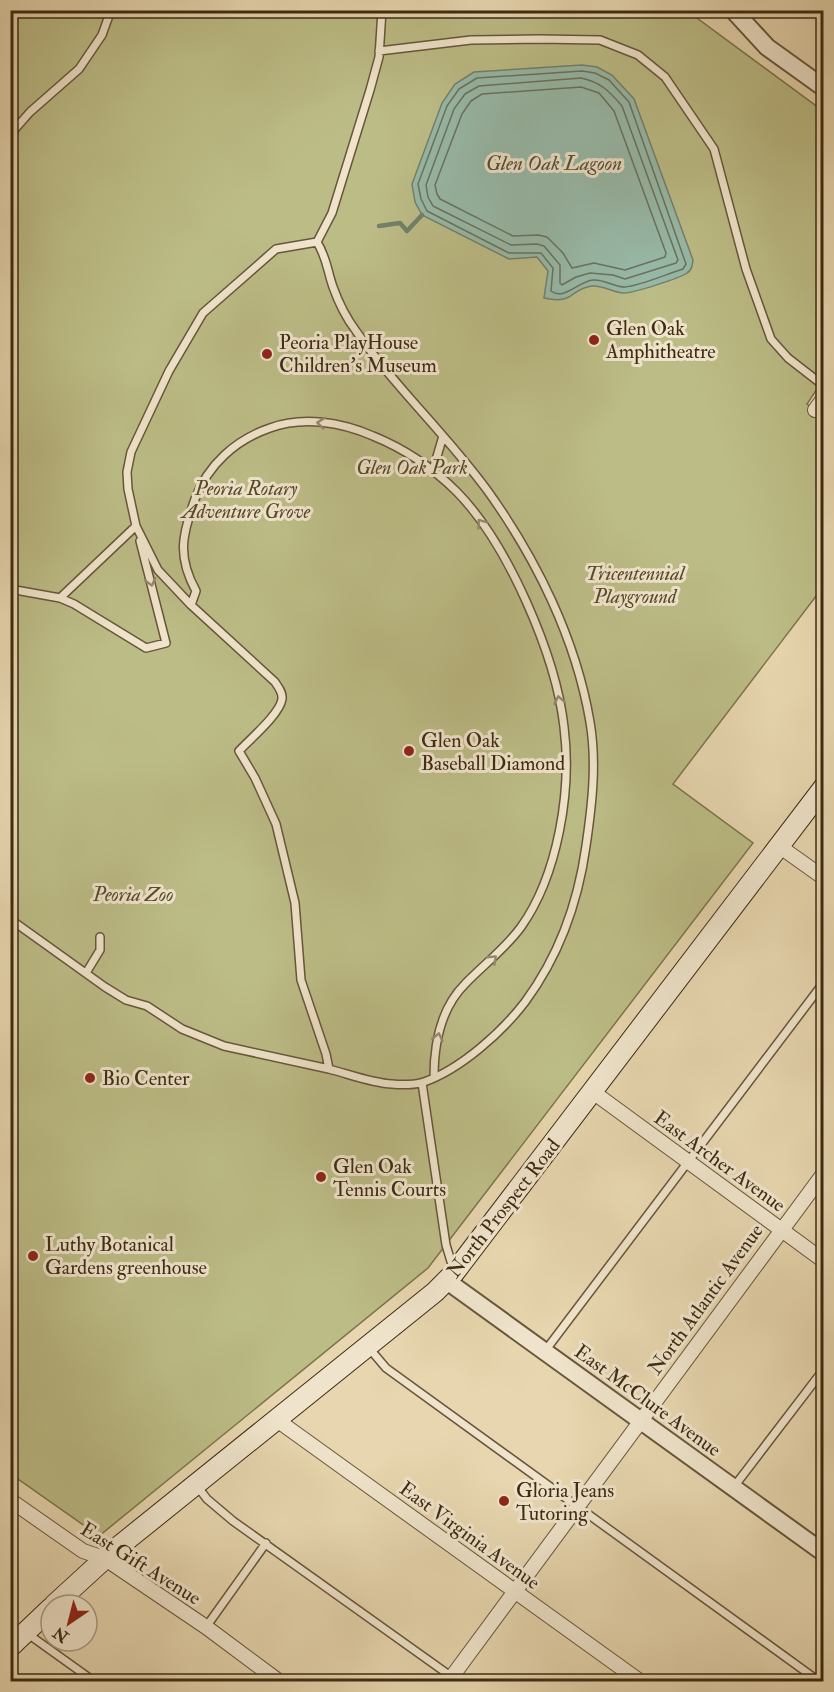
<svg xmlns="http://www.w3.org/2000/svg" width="834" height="1692" font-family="'IM FELL Double Pica',serif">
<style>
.green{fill:#bcbc86;stroke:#7c744c;stroke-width:1.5}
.water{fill:#97b9a8;stroke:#73806c;stroke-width:1.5}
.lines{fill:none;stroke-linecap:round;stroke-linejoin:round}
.shore{stroke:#6a725e;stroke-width:1.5}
.stream{stroke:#73806c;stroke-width:4.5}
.service-casing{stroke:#68563a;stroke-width:10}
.minor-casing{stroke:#68563a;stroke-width:16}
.tertiary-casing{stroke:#68563a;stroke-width:20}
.secondary-casing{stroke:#3d2b13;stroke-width:22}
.service{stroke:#efe4cb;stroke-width:7}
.minor{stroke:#efe4cb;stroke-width:14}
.tertiary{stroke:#efe4cb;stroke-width:16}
.secondary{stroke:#efe4cb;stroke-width:20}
.oneway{stroke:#96886f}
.poi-dot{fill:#8f2418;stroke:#efe4cb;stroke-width:2}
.labels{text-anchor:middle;stroke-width:6;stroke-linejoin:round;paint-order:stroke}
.poi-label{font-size:20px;fill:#3d2b13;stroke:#efe4cb;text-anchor:start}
.park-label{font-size:20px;font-style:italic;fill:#56482a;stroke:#efe4cb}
.street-label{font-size:20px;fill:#3d2b13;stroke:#efe4cb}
.water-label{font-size:21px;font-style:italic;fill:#544e38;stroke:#efe4cb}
</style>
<rect width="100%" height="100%" fill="#e7d6af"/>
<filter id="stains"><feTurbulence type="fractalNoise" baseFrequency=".00333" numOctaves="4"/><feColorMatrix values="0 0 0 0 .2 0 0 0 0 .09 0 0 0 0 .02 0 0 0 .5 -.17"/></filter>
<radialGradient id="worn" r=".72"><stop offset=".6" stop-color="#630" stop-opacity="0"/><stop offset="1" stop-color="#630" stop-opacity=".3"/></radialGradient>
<path class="green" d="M11,11H694L697,18L823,111V380L807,404L823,416V587L673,784L753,843L428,1268L99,1536L11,1474Z"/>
<path class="water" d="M582,65L597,67L612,75L634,99L693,260C692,266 692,270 687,273C680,278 634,293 624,293C613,293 604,285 592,286C569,289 575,305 544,298L548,271L537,257L509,259L422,215L415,202L412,184L442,103L455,84L474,72Z"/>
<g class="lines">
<path class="shore" d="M582,71L595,73L609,80L629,102L686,264L683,269C667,274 639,286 625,287C614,287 604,279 593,280C579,281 564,301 551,291L553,268L541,253H509L427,211L421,199L418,184L447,106L459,89L477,78Z
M581,78C601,82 610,92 622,106L678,260L676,263L625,279L613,275L590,273L576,277L562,285L560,283V265L544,246L537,244L511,245L433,206L428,197L426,185L454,109L465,94L479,86Z
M581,87L599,93L614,111L666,253L665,257L625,270L594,263L572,268L563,253L547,237L538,235L513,236L440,199L437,194L435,185L462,114L471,101L482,94Z"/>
<path class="stream" d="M379,226L400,223L407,231L422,215"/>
<g class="service-casing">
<path id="service" d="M379,51L471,40L539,39L600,40L638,55L665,77L714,149L746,269L771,339L788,358L824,386
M10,147L15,129L30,112L79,69L102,35L111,10
M317,242C327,258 327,270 333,287C338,301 347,319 356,331C395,387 446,434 487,490C536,558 576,639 590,722C597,763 592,805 586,846C578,903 559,956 525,1002C502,1032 461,1069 424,1082C416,1085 401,1085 392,1084C371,1083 349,1074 329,1069L326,1054L301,980L295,903L276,824L255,778L239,751C250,739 280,714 282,699C283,692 278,687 275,682L191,605L158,570L136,526L128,489L127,472L131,452L169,371L203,313L276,249Z
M317,242L332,213L370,90L379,57L382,10
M433,470L443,436
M10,589L60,598L74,604L146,648L166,643L140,541
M60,598L136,526L137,528
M191,605L196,591C177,556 182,535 195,499C208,465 235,440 270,428C303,416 341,422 373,436C405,449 433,468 457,492C508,544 556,656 564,727C572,790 558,875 521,927C505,949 483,965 465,984C440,1009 434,1044 434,1077
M10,919L105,987L126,1000L147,1006L182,1029L224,1046L329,1069
M86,973L100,950V937
M422,1083L446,1245L453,1268
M369,1348L386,1368L820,1682
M545,1351L824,982
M197,1486L207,1499L233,1521L459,1682
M733,1488L824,1369
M206,1627L266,1543
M28,1634L95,1682"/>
</g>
<g class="minor-casing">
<path id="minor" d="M815,410L824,398
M779,846L824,878
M593,1092L824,1261
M277,1420L641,1682
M10,1500L83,1551L104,1558L206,1627L280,1682
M448,1682L824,1173"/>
</g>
<g class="tertiary-casing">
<path id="tertiary" d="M733,10L767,47L824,88
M447,1281L824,1553"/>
</g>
<g class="secondary-casing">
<path id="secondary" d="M54,1605L113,1551L435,1292L454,1273L824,787
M10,1647L51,1608"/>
</g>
<use href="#service" class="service"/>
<use href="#minor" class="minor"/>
<use href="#tertiary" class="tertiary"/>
<use href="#secondary" class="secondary"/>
</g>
<defs><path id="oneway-chevron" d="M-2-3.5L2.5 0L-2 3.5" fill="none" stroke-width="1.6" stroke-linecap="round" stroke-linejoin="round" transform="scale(1.5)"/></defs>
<g class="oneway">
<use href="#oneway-chevron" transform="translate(321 423) rotate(-174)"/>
<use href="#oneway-chevron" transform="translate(481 523) rotate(-126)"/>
<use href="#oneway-chevron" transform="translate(151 582) rotate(75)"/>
<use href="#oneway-chevron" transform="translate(559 700) rotate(-101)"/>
<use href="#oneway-chevron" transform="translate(493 959) rotate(-44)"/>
<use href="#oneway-chevron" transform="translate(438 1037) rotate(-77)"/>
</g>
<g class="poi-dot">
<circle cx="594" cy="340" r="6"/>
<circle cx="267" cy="354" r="6"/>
<circle cx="409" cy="751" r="6"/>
<circle cx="90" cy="1078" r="6"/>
<circle cx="321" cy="1177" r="6"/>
<circle cx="33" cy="1256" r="6"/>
<circle cx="504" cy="1501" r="6"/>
</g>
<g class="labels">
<g class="poi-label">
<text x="606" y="335">Glen Oak<tspan x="606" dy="23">Amphitheatre</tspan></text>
<text x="279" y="349">Peoria PlayHouse<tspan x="279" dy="23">Children's Museum</tspan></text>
<text x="421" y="747">Glen Oak<tspan x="421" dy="23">Baseball Diamond</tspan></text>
<text x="102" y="1085">Bio Center</text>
<text x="333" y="1173">Glen Oak<tspan x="333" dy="23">Tennis Courts</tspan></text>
<text x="45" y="1251">Luthy Botanical<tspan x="45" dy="23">Gardens greenhouse</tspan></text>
<text x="516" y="1497">Gloria Jeans<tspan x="516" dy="23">Tutoring</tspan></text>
</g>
<g class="park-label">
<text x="412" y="474">Glen Oak Park</text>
<text x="246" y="495">Peoria Rotary<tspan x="246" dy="23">Adventure Grove</tspan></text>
<text x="635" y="580">Tricentennial<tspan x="635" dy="23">Playground</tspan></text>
<text x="133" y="901">Peoria Zoo</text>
</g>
<g class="street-label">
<text transform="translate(720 1161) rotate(36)" y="7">East Archer Avenue</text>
<text transform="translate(503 1208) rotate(-52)" y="7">North Prospect Road</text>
<text transform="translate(705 1299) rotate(-54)" y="7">North Atlantic Avenue</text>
<text transform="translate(648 1400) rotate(36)" y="7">East McClure Avenue</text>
<text transform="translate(470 1535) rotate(36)" y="7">East Virginia Avenue</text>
<text transform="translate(141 1563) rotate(32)" y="7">East Gift Avenue</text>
</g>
<g class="water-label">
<text x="554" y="170">Glen Oak Lagoon</text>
</g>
</g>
<rect width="834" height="1692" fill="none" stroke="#e7d6af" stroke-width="36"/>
<rect x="12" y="12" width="810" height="1668" fill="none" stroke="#3d2b13" stroke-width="3"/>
<rect x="18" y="18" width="798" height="1656" fill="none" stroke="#3d2b13" stroke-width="1.5"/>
<g transform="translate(69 1623) rotate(215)"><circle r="28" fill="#efe4cb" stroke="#a89a81" stroke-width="1.5"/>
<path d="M0-4.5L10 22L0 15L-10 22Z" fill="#8f2418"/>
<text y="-9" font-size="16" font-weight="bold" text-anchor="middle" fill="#3d2b13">N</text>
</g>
<rect width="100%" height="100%" filter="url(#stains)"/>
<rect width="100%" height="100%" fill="url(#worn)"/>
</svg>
